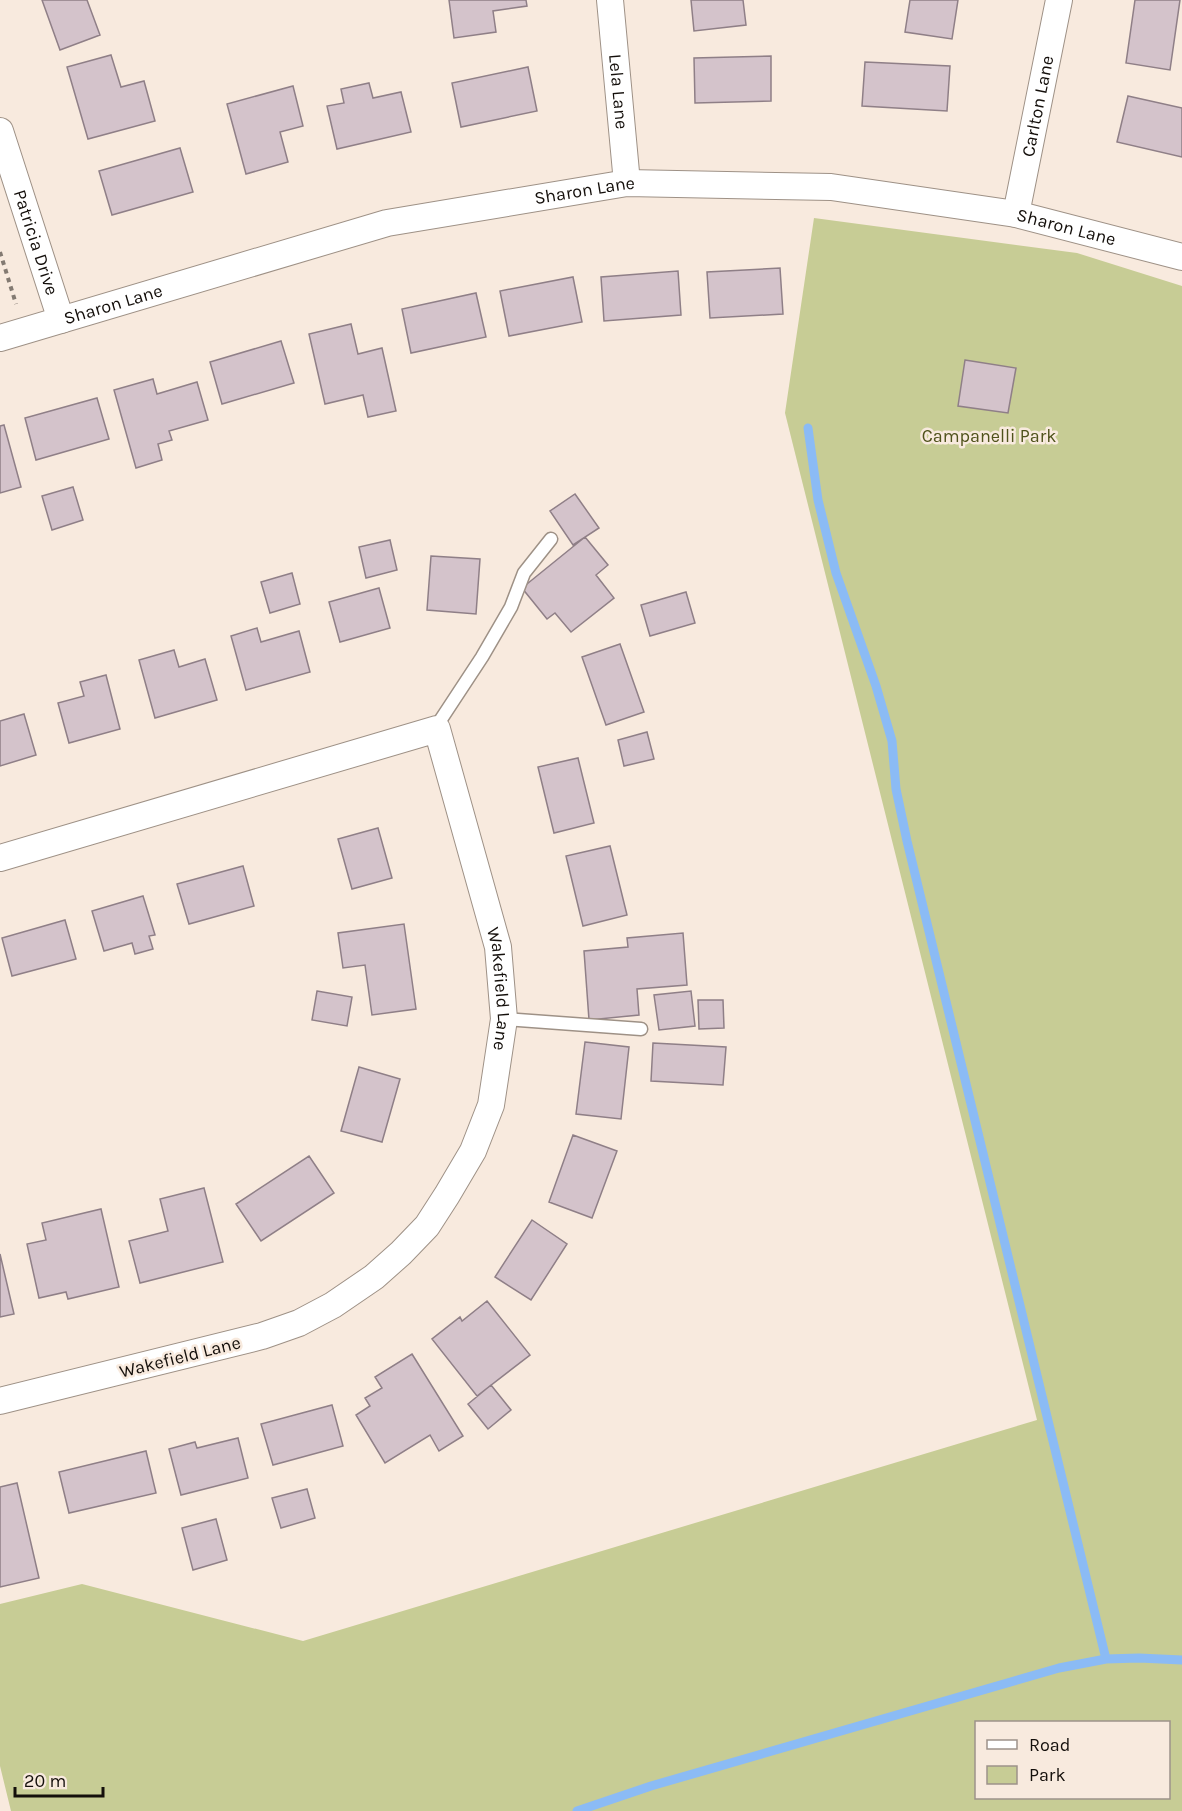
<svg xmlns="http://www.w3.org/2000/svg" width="1182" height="1811" font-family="Karla,sans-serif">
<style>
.green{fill:#c7cc95;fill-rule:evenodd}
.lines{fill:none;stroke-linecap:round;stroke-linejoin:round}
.stream{stroke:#8bbbf5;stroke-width:9}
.building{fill:#d4c3cb;stroke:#8f7f87;stroke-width:1.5}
.lane-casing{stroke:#9e9186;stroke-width:15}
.street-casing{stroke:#9e9186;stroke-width:28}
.path{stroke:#837a72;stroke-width:4;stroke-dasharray:4.5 4.5;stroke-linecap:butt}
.lane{stroke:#fff;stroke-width:12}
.street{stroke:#fff;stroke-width:26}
.labels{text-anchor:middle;stroke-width:5;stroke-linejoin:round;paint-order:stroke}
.street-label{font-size:18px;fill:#140f0b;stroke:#f8eade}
.park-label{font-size:18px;fill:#4f521b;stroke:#f8eade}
</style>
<rect width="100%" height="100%" fill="#f8eade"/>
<path class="green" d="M814,218L1077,253L1182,286V1811H11L0,1766V1604L82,1584L303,1641L1037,1420L785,413ZM976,1722H1168V1798H976Z"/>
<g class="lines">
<path class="stream" d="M808,428L818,500L836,573L876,686L892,741L896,789L907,841L1106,1659
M577,1811L651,1786L1059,1668L1106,1659L1139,1658L1182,1660"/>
</g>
<path class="building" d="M42,0H87L100,35L60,50Z
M449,0H526L527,6L493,11L496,32L454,38Z
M691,0H743L746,25L694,31Z
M910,0H958L952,39L905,32Z
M1135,0H1180L1170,70L1126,63Z
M111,55L121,87L144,81L155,121L88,139L67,67Z
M771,56V101L695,103L694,58Z
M865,62L950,66L947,111L862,106Z
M528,67L537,111L461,127L452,83Z
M369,83L373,98L401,92L411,132L337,149L327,106L344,103L341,89Z
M293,86L303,126L280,132L288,162L246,174L227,104Z
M1128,96L1182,108V157L1117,142Z
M180,148L193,192L112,215L99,171Z
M780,268L783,314L710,318L707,272Z
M678,271L681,315L604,321L601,277Z
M573,277L582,322L509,336L500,291Z
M476,293L486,337L411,353L402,309Z
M351,324L358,354L382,348L396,411L368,417L363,395L325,404L309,334Z
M281,341L294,383L222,404L210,362Z
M965,360L1016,368L1008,413L958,406Z
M153,379L157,394L197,382L208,420L169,431L172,440L158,444L162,460L136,468L114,390Z
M97,398L109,439L36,460L25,418Z
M4,425L21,487L0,493V426Z
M73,487L83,520L52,530L42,496Z
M575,494L599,528L573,545L550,511Z
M585,537L608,565L596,575L614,598L571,632L555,613L547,619L522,588Z
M390,540L397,570L366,578L359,547Z
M431,556L480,559L476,614L427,610Z
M292,573L300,604L270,613L261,582Z
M379,588L390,628L340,642L329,602Z
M686,592L695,623L650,636L641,605Z
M257,628L261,642L299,631L310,672L246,690L231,636Z
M620,644L644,712L606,725L582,657Z
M174,650L179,667L205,659L217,700L155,718L139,660Z
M106,675L120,729L69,743L58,703L84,696L80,682Z
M24,714L36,755L0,766V721Z
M647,732L654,759L624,766L618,740Z
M578,758L594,823L554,833L538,767Z
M378,828L392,878L352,889L338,839Z
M610,846L627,915L583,926L566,856Z
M243,866L254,906L189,924L177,884Z
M143,896L155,935L149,936L153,949L135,954L132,943L104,951L92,911Z
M65,920L76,959L12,976L2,938Z
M404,924L416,1009L372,1015L365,965L343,968L338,933Z
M683,933L687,985L637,989L639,1015L589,1020L584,951L628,947L627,938Z
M317,991L352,997L347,1026L312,1020Z
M691,991L695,1026L659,1030L654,995Z
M698,1000H723L724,1028L699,1029Z
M585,1042L629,1047L621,1119L576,1114Z
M653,1043L726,1047L723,1085L651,1081Z
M359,1067L400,1079L382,1142L341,1131Z
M573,1135L617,1151L592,1218L549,1202Z
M309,1156L334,1193L261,1241L236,1204Z
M204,1188L223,1262L140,1283L129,1241L168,1231L160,1199Z
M101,1209L119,1287L68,1299L66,1292L39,1298L27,1244L46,1240L42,1223Z
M532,1220L567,1244L531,1300L495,1277Z
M0,1254L14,1314L0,1317Z
M487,1301L530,1355L477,1396L432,1339L460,1317L462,1321Z
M412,1354L463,1436L439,1451L430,1435L385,1463L356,1415L370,1406L365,1398L382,1388L375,1377Z
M491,1385L511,1410L488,1429L468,1404Z
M332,1405L343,1446L273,1465L261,1424Z
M238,1438L248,1478L181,1495L169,1449L195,1442L197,1448Z
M146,1451L156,1493L69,1513L59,1472Z
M17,1483L39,1578L0,1587V1487Z
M307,1489L315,1518L281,1528L272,1498Z
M216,1519L227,1560L193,1570L182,1528Z"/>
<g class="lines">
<g class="lane-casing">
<path id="lane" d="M434,730L482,657L511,607L524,573L551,539
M504,1019L641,1029"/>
</g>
<g class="street-casing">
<g id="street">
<path id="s1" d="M610,0L627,183"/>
<path id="s2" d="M0,131L61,320"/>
<path id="s3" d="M1016,214L1059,0"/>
<path id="s4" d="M0,338L387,223L627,183L831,187L1016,214L1182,257"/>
<path id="s5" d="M0,858L437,729L498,947L504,1019L491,1105L473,1151L447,1195L427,1226L401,1253L374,1277L333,1305L299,1323L262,1336L0,1401"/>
</g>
</g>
<path class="path" d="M0,252L16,304"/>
<use href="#lane" class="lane"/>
<use href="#street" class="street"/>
</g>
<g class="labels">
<g class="street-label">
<text dy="6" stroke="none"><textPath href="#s1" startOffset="92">Lela Lane</textPath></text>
<text dy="6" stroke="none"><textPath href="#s3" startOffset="110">Carlton Lane</textPath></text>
<text dy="6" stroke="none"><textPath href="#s4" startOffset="604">Sharon Lane</textPath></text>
<text dy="6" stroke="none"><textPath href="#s4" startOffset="1090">Sharon Lane</textPath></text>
<text dy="6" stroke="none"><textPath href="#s2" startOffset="117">Patricia Drive</textPath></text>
<text dy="6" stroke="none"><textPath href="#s4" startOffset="118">Sharon Lane</textPath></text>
<text dy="6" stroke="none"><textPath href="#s5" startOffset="724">Wakefield Lane</textPath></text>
<text transform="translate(180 1357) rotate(-14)" y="6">Wakefield Lane</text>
</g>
<g class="park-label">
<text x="989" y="442">Campanelli Park</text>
</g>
</g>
<rect x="975" y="1721" width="195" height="78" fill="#f8eade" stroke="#9d928a" stroke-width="1.5"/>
<rect x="987" y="1740" width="30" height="9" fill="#ffffff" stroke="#9d928a" stroke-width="1.5"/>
<text x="1029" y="1751" font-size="18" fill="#140f0b">Road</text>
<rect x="987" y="1766" width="30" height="18" fill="#c7cc95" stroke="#9d928a" stroke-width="1.5"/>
<text x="1029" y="1781" font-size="18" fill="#140f0b">Park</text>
<path d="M15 1787v9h88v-9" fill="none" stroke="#140f0b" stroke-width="3"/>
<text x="24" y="1787" font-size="18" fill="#140f0b" stroke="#f8eade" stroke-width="4.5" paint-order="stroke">20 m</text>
</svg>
